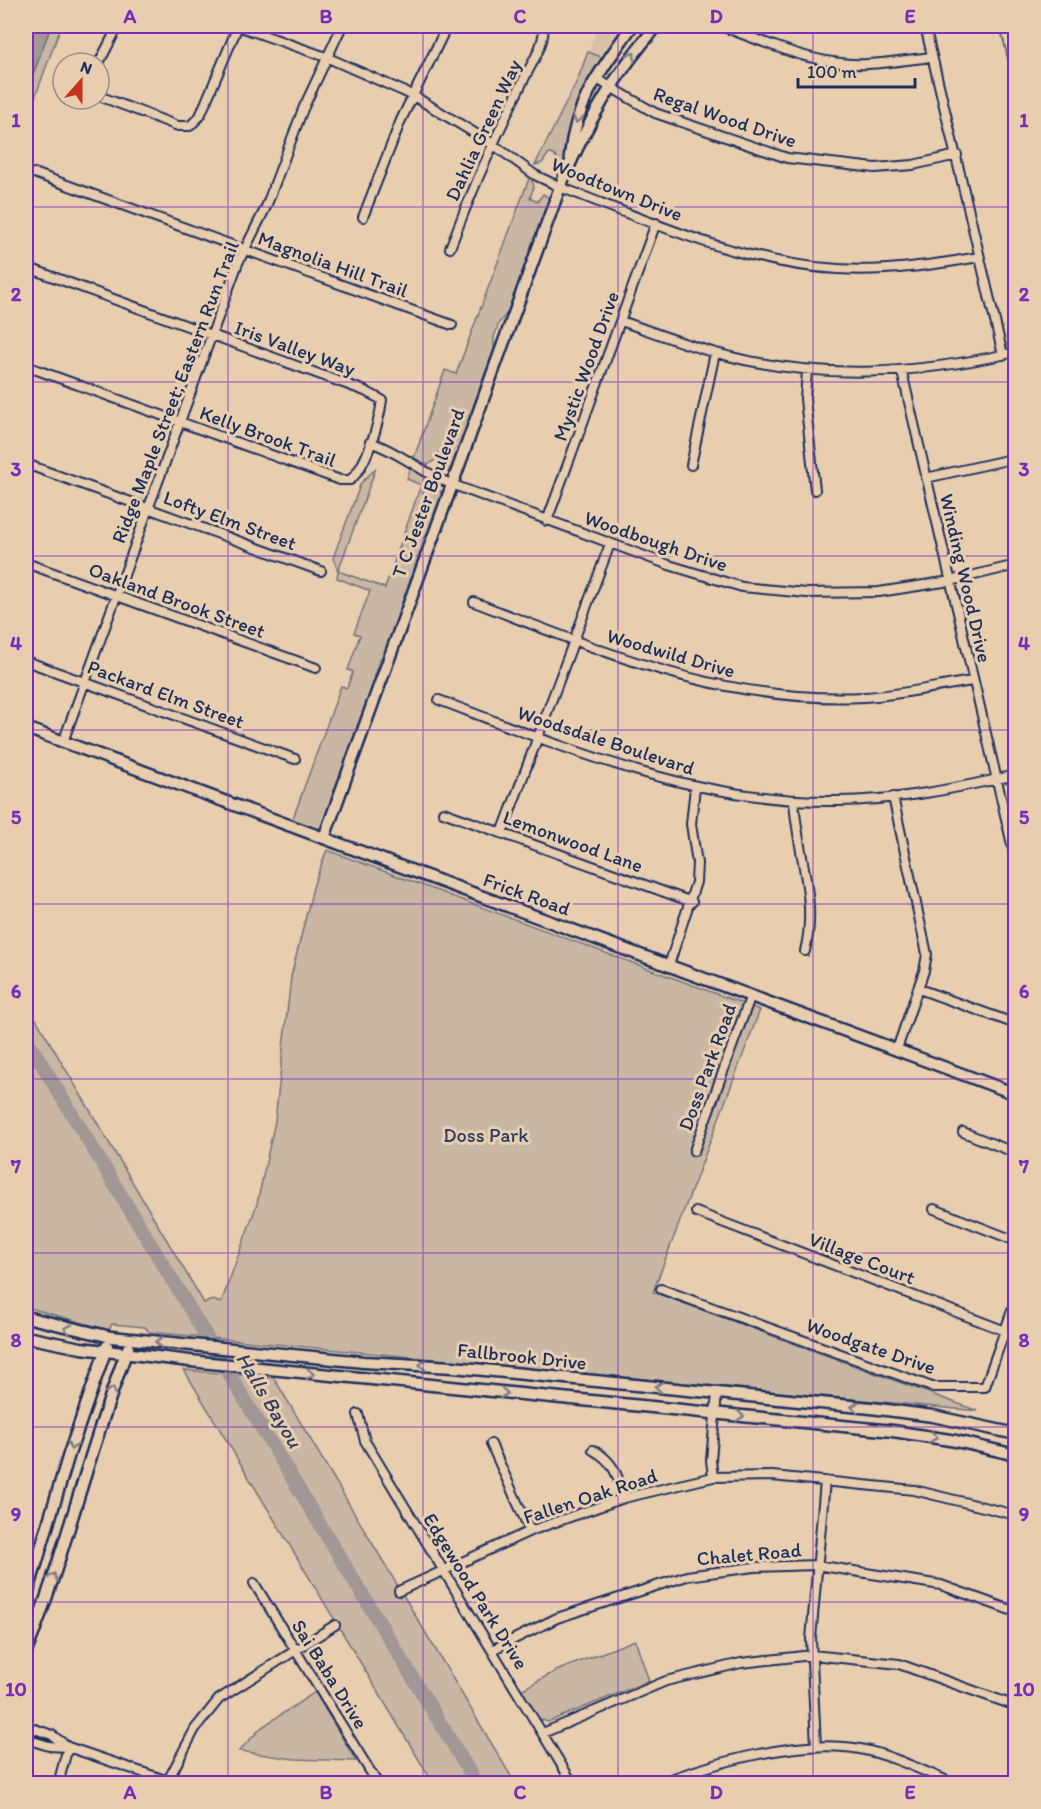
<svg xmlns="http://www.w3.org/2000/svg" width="1041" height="1809" font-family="Itim,sans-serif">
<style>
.built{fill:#d9c2a9}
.green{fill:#cab7a3;stroke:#727380;stroke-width:1.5}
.water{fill:#a19794;stroke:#6b6d7e;stroke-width:1.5}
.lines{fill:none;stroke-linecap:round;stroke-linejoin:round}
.stream{stroke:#6b6d7e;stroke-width:2}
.river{stroke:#a19794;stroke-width:14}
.street-casing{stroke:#1b2f5e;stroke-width:12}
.secondary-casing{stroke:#1b2f5e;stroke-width:15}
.street{stroke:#e8ceaf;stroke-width:8}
.secondary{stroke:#e8ceaf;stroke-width:10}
.oneway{stroke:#827e86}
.grid{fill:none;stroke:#7b2cbf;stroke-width:1.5;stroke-opacity:0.55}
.labels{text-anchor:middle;stroke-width:6;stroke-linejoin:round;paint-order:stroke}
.street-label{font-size:20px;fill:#1b2f5e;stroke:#e8ceaf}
.park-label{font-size:20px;fill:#2c3d65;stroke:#e8ceaf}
.water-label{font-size:21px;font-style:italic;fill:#2f3f66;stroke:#e8ceaf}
.neatline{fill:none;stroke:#7b2cbf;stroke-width:2}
.grid-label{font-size:20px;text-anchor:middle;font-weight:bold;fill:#7b2cbf}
</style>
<rect width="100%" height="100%" fill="#e8ceaf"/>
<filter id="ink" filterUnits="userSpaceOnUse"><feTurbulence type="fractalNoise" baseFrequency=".0167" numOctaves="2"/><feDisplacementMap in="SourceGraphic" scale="12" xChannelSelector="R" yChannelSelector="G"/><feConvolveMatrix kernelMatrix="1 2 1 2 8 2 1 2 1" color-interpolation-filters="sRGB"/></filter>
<g filter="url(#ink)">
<path class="built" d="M598,26H627L604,58L588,52Z"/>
<path class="green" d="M26,26H61L26,122Z
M588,52L604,58L584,88L579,102L565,165L558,173L554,171L557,157L549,153L542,163L535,165L577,81Z
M530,176L534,186L530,198L537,202L543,194L548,197L549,202L510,309L499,323L494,337V353L455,461L448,472L444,471L446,455L438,453L435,460L428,465L414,458L445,370L456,374Z
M411,467L424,477L426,486L441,491V501L390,644C378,662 376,663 374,685L324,825C315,833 302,825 292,821L341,686L347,688L353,672L348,670L360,635L354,633L370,591L337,578L338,571L333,558L361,483L376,468L338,571L385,588L421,485L407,479Z
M327,850L760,1010L653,1292L978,1411L149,1332L145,1327L112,1324L109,1330L26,1307V1011L36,1019L204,1303L213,1300L221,1303L257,1204L275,1121L291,977L314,884Z
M184,1370L274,1378L515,1783H433Z
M635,1640L649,1681L548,1722L539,1719L521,1690L556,1671Z
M315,1692L356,1761L294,1759L239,1751L262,1727Z"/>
<path class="water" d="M26,26H51L26,94Z"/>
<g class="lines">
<path class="stream" d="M1000,26L1016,92"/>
<path class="river" d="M26,1038L477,1784"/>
<g class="street-casing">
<path id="street" d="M238,26L326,57L412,95L491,143L535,175L560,187C649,221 741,264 838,269C886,272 932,265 979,257
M721,26C768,43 817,67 868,64C889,63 911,59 932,57
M925,26L1003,355
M99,63L118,26
M597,79L655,113L787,158L875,168L913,165L957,155
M99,96L178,126H190L200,116L238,26
M34,173L452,325
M363,217L401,120L447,26
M450,248C473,187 498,131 527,73C534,60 546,40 543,26
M26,267L365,391L382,400C379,423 367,466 350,480H340L26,366
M621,321C653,332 684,344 716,353C817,381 915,375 1016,352
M807,370L805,399L815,490
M902,372L1016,862
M370,442C400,452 422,473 451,484L669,565L742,587L807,593L879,592L950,581L1016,565
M26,464L321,571
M691,465L715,353
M926,478L1016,458
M547,521L656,223
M26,563L316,668
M474,602C605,652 721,704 865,697C900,695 937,686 973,681
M26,661L295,759
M439,700C568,749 696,803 836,801C897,801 957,788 1016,775
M63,742L238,263L266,207L303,109L342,26
M893,797L927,954L924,971L897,1049
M794,800C797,854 818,899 805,951
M443,812L692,902
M502,833L610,544
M669,965L696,882L697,863L691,824L695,787
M919,989L1016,1024
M963,1132L1016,1153
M694,1151L751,995
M934,1209L1016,1241
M696,1212L1016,1335
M661,1289L932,1387H985L1016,1299
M358,1414L365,1441L573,1784
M491,1444L530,1531
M593,1450C614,1461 618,1476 624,1498
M713,1477L711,1460L717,1393
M254,1583L378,1784
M399,1591L530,1531L624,1498L713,1477L772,1476L914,1490L1016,1515
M494,1649L557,1618L687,1576L754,1567L816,1565L941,1585L1016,1612
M26,1726L52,1735L68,1747L177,1784
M543,1733L666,1681L741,1663L812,1655L899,1664L1016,1706
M26,1739L49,1746L66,1747
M816,1747L811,1639L825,1481
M58,1784L68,1747
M166,1784L195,1729L219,1699L335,1625
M656,1784C715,1763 797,1738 860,1749C892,1755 925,1772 955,1784"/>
</g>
<g class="secondary-casing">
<path id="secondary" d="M570,156C576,100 601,70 632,26
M26,728L1016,1094
M324,838L560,187C584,128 615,73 657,26
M26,1317L111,1337L364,1362L453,1367L871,1408L933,1416L1016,1434
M26,1337L81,1348L190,1361L893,1431L956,1441L1016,1455
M26,1598L69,1454L107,1346
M26,1652C66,1553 89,1448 128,1348"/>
</g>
<use href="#street" class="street"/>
<use href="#secondary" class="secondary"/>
</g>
<defs><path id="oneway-chevron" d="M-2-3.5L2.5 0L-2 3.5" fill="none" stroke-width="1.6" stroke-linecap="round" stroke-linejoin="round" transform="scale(1.5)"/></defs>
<g class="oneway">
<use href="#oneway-chevron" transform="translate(632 56) rotate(-53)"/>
<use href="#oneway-chevron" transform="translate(577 119) rotate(106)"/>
<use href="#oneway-chevron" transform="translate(68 1329) rotate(-166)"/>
<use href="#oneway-chevron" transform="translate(159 1342) rotate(-174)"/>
<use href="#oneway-chevron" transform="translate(423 1365) rotate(-177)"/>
<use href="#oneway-chevron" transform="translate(310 1374) rotate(6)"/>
<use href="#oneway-chevron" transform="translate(659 1387) rotate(-174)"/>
<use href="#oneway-chevron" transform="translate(112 1391) rotate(-70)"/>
<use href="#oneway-chevron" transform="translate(504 1393) rotate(6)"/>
<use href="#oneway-chevron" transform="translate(855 1407) rotate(-174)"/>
<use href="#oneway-chevron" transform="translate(740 1416) rotate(6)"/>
<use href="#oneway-chevron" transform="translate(934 1437) rotate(9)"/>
<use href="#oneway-chevron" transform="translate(72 1446) rotate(108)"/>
<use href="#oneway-chevron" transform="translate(53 1577) rotate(-73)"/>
</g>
</g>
<path class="grid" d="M228,26V1784M423,26V1784M618,26V1784M813,26V1784M26,207H1016M26,382H1016M26,556H1016M26,730H1016M26,904H1016M26,1079H1016M26,1253H1016M26,1427H1016M26,1602H1016"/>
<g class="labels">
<g class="street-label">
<text transform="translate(725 117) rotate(19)" y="7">Regal Wood Drive</text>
<text transform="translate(483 130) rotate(-65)" y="7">Dahlia Green Way</text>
<text transform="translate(617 189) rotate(22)" y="7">Woodtown Drive</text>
<text transform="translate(333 264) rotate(20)" y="7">Magnolia Hill Trail</text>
<text transform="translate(295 348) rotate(20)" y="7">Iris Valley Way</text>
<text transform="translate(586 366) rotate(-70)" y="7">Mystic Wood Drive</text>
<text transform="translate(175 392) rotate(-69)" y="7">Ridge Maple Street; Eastern Run Trail</text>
<text transform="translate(268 436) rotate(20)" y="7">Kelly Brook Trail</text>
<text transform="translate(428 493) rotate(-70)" y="7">T C Jester Boulevard</text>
<text transform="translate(230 520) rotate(20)" y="7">Lofty Elm Street</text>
<text transform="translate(656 541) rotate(19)" y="7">Woodbough Drive</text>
<text transform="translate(966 578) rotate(77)" y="7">Winding Wood Drive</text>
<text transform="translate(177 600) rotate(20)" y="7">Oakland Brook Street</text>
<text transform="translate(671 653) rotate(16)" y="7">Woodwild Drive</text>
<text transform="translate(166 694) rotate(20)" y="7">Packard Elm Street</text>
<text transform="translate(606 740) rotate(18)" y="7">Woodsdale Boulevard</text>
<text transform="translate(573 841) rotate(20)" y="7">Lemonwood Lane</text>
<text transform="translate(527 894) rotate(20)" y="7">Frick Road</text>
<text transform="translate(707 1067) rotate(-70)" y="7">Doss Park Road</text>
<text transform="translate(862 1258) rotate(21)" y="7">Village Court</text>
<text transform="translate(871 1346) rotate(19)" y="7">Woodgate Drive</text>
<text transform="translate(522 1356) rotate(6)" y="7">Fallbrook Drive</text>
<text transform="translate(590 1496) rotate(-18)" y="7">Fallen Oak Road</text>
<text transform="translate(749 1554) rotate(-5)" y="7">Chalet Road</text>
<text transform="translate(476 1591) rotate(58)" y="7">Edgewood Park Drive</text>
<text transform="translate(330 1674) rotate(58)" y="7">Sai Baba Drive</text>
</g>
<g class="park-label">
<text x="486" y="1142">Doss Park</text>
</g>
<g class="water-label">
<text transform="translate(269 1400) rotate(59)" y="7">Halls Bayou</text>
</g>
</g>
<rect width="1041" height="1809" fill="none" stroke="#e8ceaf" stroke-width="66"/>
<g transform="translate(81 81) rotate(21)"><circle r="28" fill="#e8ceaf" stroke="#968e8f" stroke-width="1.5"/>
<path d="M0-4.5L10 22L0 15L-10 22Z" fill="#c8321e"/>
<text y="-9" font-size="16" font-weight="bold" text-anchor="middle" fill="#1b2f5e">N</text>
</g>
<path d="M798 78v9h117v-9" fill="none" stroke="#1b2f5e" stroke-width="3"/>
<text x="807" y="78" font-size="18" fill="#1b2f5e" stroke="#e8ceaf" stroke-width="4.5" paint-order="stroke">100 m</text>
<rect x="33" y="33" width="975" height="1743" class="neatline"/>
<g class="grid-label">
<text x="130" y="23">A</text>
<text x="326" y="23">B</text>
<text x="520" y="23">C</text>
<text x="716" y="23">D</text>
<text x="910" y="23">E</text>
<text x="16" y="127">1</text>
<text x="1024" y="127">1</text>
<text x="16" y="301">2</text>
<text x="1024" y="301">2</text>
<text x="16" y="476">3</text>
<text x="1024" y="476">3</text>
<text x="16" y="650">4</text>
<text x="1024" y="650">4</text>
<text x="16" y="824">5</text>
<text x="1024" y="824">5</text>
<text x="16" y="998">6</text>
<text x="1024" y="998">6</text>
<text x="16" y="1173">7</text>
<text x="1024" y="1173">7</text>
<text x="16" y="1347">8</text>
<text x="1024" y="1347">8</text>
<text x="16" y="1521">9</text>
<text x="1024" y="1521">9</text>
<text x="16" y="1696">10</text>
<text x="1024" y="1696">10</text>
<text x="130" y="1799">A</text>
<text x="326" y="1799">B</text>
<text x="520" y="1799">C</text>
<text x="716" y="1799">D</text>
<text x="910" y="1799">E</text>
</g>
</svg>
